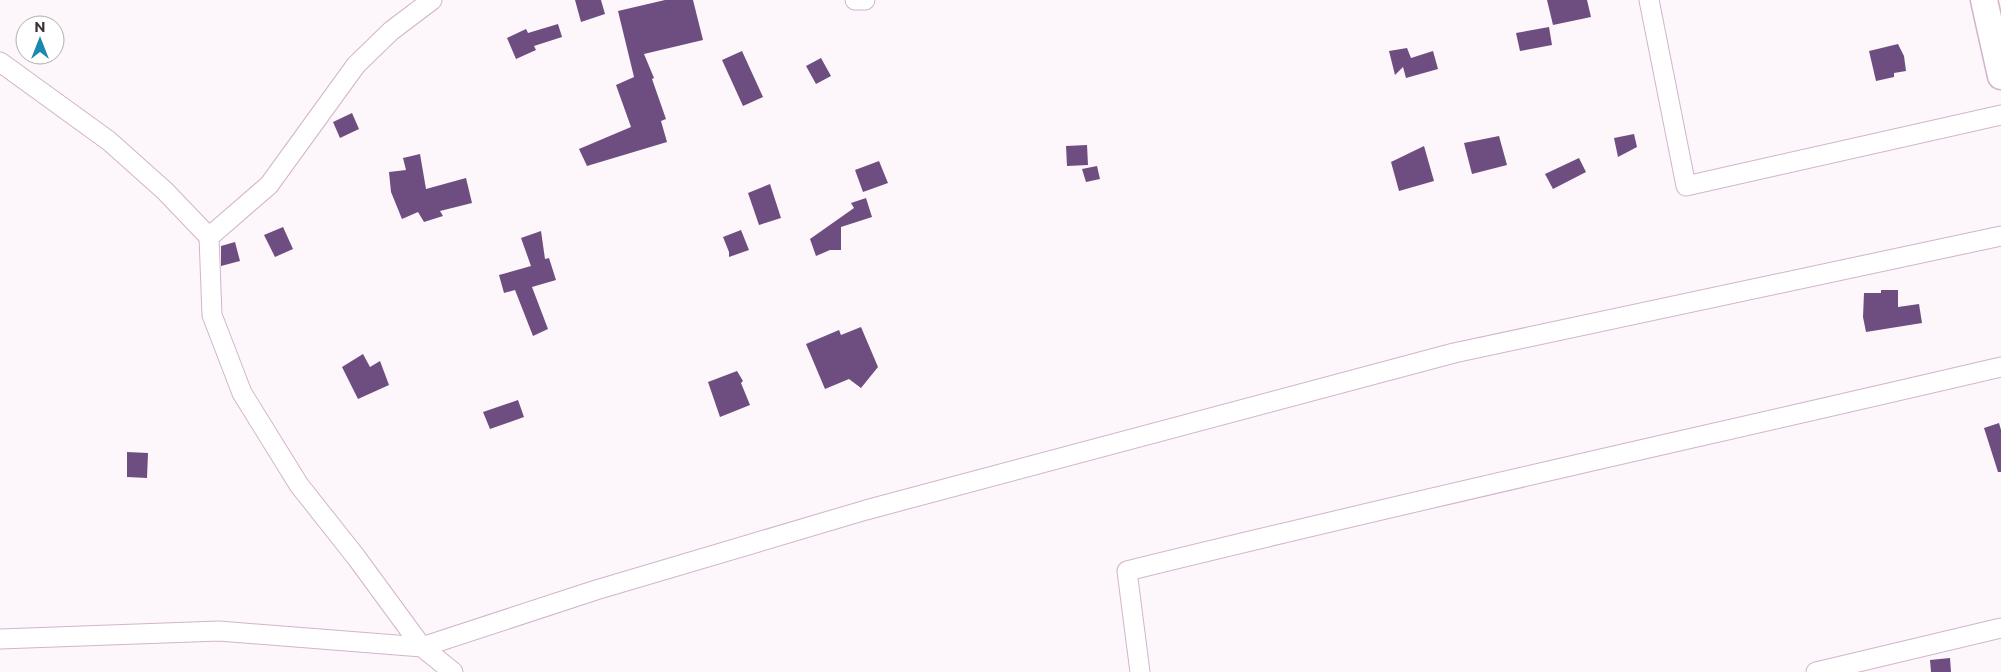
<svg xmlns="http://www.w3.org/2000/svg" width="2001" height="672" font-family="Montserrat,sans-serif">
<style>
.building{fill:#6e4e80}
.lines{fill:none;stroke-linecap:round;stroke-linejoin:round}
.minor-casing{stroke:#d2b4cb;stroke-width:21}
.secondary-casing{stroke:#d2b4cb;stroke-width:29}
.minor{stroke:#fff;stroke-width:19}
.secondary{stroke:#fff;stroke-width:26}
</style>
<rect width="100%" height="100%" fill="#fdf6fb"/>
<path class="building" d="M575,0H601L605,14L581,22Z
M665,0H693L703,40L644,54L654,78L652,79L666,119L661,121L667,142L587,166L579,149L631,127L616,85L634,77L618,11Z
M1547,0H1587L1591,17L1553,25Z
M558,24L562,37L534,46L536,50L516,59L507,38L526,29L528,33Z
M1549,27L1552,45L1520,51L1516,33Z
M1898,44L1904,56L1906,71L1894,73V77L1876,81L1869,51Z
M1407,48L1411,58L1433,51L1438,69L1406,78L1403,67L1395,75L1389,51Z
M742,51L763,97L743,106L722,60Z
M821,58L831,76L816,84L806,66Z
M352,113L359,129L340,138L333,122Z
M1634,134L1637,147L1618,157L1614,138Z
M1499,136L1507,165L1472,174L1464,143Z
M1087,145L1088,165L1067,166L1066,146Z
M1424,146L1434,181L1399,191L1391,162Z
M420,154L426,189L466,178L472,203L440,211L443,216L424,222L418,212L402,219L391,192L389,172L406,170L403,158Z
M1579,158L1586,172L1553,189L1545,174Z
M879,161L888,183L863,192L855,170Z
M1097,166L1100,179L1086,182L1082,169Z
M770,184L781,218L759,225L748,193Z
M866,198L872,217L841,227V250H830L816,256L810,239L854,208L851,203Z
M283,227L293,249L275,257L264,235Z
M741,230L749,250L729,257V252L723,237Z
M541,231L545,259L549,258L556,280L532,287L548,329L533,336L515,290L504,293L499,275L531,266L521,238Z
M235,242L240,261L221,266V246Z
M1881,290H1898V307L1919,304L1922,323L1866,332L1863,317L1864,293H1881Z
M861,327L878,367L861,388L849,379L825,389L806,344L839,330L841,335Z
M363,354L370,367L380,361L389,385L358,399L342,367Z
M737,371L743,381L741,383L750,405L720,417L708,382Z
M518,400L524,417L490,429L483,412Z
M1999,423L2001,430V472H1998L1984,428Z
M127,452L148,453L147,478L127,477Z
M1950,658L1951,672H1931L1930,660Z"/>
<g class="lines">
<g class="minor-casing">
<path id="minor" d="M855,0H865
M1649,0L1686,186L2001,115
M0,62L109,141L165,191L209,237L212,315L242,393L299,485L356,557L422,647L453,672
M209,237L269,185L356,65L391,31L432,0
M0,639L219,631L422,647L596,590L866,510L1454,353L2001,236
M1140,672L1127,571C1418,499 1710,435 2001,367
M1816,672L2001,628"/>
</g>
<g class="secondary-casing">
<path id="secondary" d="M1984,0L2001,76"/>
</g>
<use href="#minor" class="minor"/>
<use href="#secondary" class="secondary"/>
</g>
<g transform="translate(40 40)"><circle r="24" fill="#ffffff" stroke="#b1adb0"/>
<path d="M0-4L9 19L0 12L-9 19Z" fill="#1b89af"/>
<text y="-8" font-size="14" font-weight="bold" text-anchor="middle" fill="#3d313a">N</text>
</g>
</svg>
